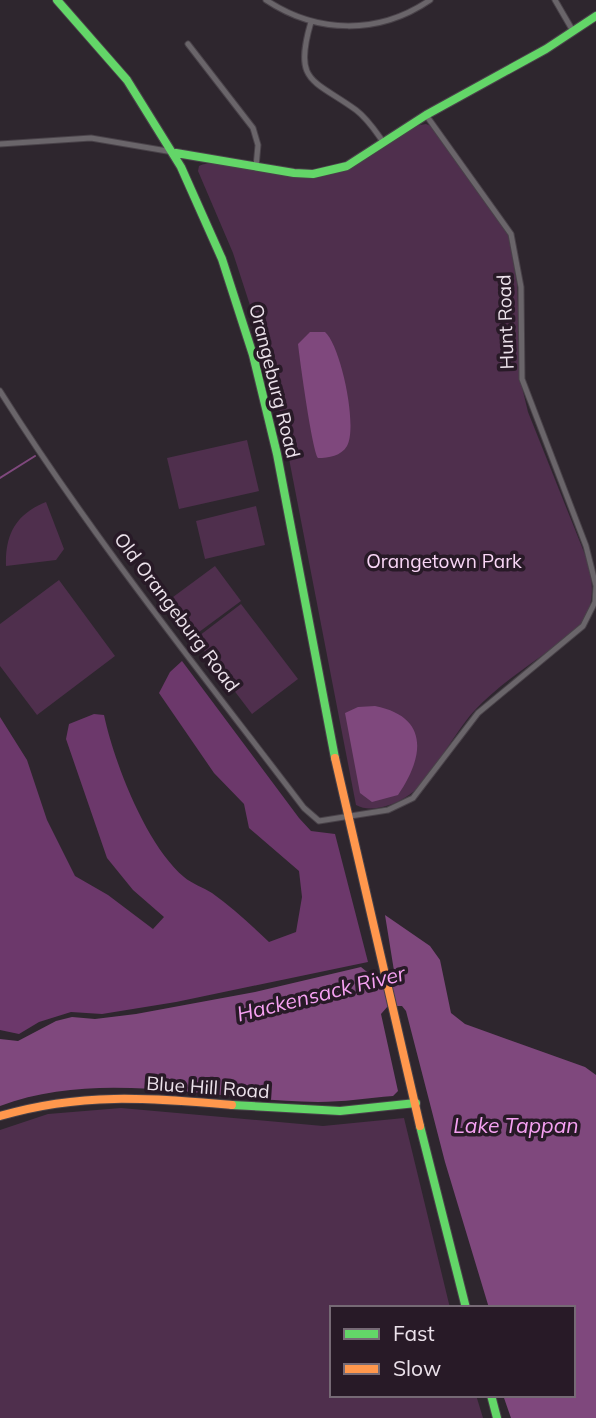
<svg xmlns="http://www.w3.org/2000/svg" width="596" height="1418" font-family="Mulish,sans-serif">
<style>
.green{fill:#4f2f4d}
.forest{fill:#6c386b}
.water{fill:#7f487d}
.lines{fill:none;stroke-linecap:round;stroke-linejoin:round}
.stream{stroke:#7f487d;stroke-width:2}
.street-casing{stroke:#494249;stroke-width:7}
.fast-casing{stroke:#494249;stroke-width:10}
.slow-casing{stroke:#494249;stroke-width:10}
.street{stroke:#6a656a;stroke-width:5}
.fast{stroke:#63d668;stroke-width:8}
.slow{stroke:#ff974d;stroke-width:8}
.labels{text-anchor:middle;stroke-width:7;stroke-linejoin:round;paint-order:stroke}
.street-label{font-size:19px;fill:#ece2eb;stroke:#281a27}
.park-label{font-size:19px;fill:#f9d6f6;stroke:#281a27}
.water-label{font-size:21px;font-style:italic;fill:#f6a1f2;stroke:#281a27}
</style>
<rect width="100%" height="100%" fill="#2e262e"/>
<path class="green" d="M426,124L433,127L508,234L517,282L521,383L528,412L590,567C593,591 594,606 580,626C547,655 505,678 475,710C454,732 428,785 406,797C392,806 370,813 356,805L273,376L233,253L198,171L199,166C220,156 270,175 294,177C342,181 378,152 415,126Z
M247,440L259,491L179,509L167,458Z
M46,502L64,549L56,560L6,566C5,534 16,514 46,502Z
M256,506L265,545L205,559L196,521Z
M215,566L241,601L195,635L169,600Z
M59,580L115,656L37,715L0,666V624Z
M241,604L298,679L252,714L195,639Z
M121,1108L323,1126L404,1118L450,1308H332V1395H476L483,1418H0V1130L48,1114Z"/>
<path class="forest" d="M182,661L299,818L311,831L335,834L368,962L176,1002L102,1014L71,1012L39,1022L19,1034L0,1030V717L27,760L47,820L75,876L108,895L153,929L164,917L133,890L107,858L66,739L69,724L94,714L104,715C114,762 146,845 184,877C192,884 203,887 212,893C232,907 251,925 269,942L296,932L302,897L299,871L249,828L244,804L214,773L159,693L170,672Z"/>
<path class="water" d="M310,332H325C341,346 358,427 347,446C341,456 329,458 318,458C312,449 300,361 298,344Z
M375,706C430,717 424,757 398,795L372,802L360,793L345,713L358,707Z
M385,915L430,946L440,960L451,1013L465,1024L585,1067L596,1075V1418H511L503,1395H573V1308H489L445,1162L406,1011L402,1006H388L381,1014L398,1091L393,1096C368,1098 343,1102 318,1102C214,1101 101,1068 0,1106V1039L18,1041L56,1021L72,1017L95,1019L136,1014L255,992L361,967L378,981L395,977Z"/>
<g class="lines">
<path class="stream" d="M0,478L35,456"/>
<g class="street-casing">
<path id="street" d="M266,0C317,34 379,35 430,0
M555,0L573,31
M311,22C293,83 313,79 356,110C368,119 376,132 384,143
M188,44L253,128L258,145L256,167
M426,115L511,234L521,287L522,379L586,546L596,586
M0,144L91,138L173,152
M0,391C91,536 200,671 304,808L319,821L388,810L413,798L478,713L583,626L595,602L596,586"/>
</g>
<g class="fast-casing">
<path id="fast" d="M57,0L127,80L181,167L222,259L253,355L277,454L335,758
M176,153L294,173L313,174L347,166L426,115L546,49L596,16
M232,1105L340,1111L416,1103
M420,1126L466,1308
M491,1395L497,1418"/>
</g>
<g class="slow-casing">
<path id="slow" d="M335,758L420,1126
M0,1116C81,1092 149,1098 232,1105"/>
</g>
<use href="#street" class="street"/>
<use href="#fast" class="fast"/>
<use href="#slow" class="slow"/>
</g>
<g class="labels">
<g class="street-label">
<text transform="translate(505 322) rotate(-92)" y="7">Hunt Road</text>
<text transform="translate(275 381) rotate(76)" y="7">Orangeburg Road</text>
<text transform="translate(177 612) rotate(53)" y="7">Old Orangeburg Road</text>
<text transform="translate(208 1087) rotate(4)" y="7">Blue Hill Road</text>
</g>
<g class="park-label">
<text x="444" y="568">Orangetown Park</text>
</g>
<g class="water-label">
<text transform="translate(321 994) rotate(-14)" y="7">Hackensack River</text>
<text x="516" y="1133">Lake Tappan</text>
</g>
</g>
<rect x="330" y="1306" width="245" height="91" fill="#281a27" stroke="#766a75" stroke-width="2"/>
<rect x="344" y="1329" width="35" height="10" fill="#63d668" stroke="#766a75" stroke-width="2"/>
<text x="393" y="1341" font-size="21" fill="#ece2eb">Fast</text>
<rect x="344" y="1364" width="35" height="10" fill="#ff974d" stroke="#766a75" stroke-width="2"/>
<text x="393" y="1376" font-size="21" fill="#ece2eb">Slow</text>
</svg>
